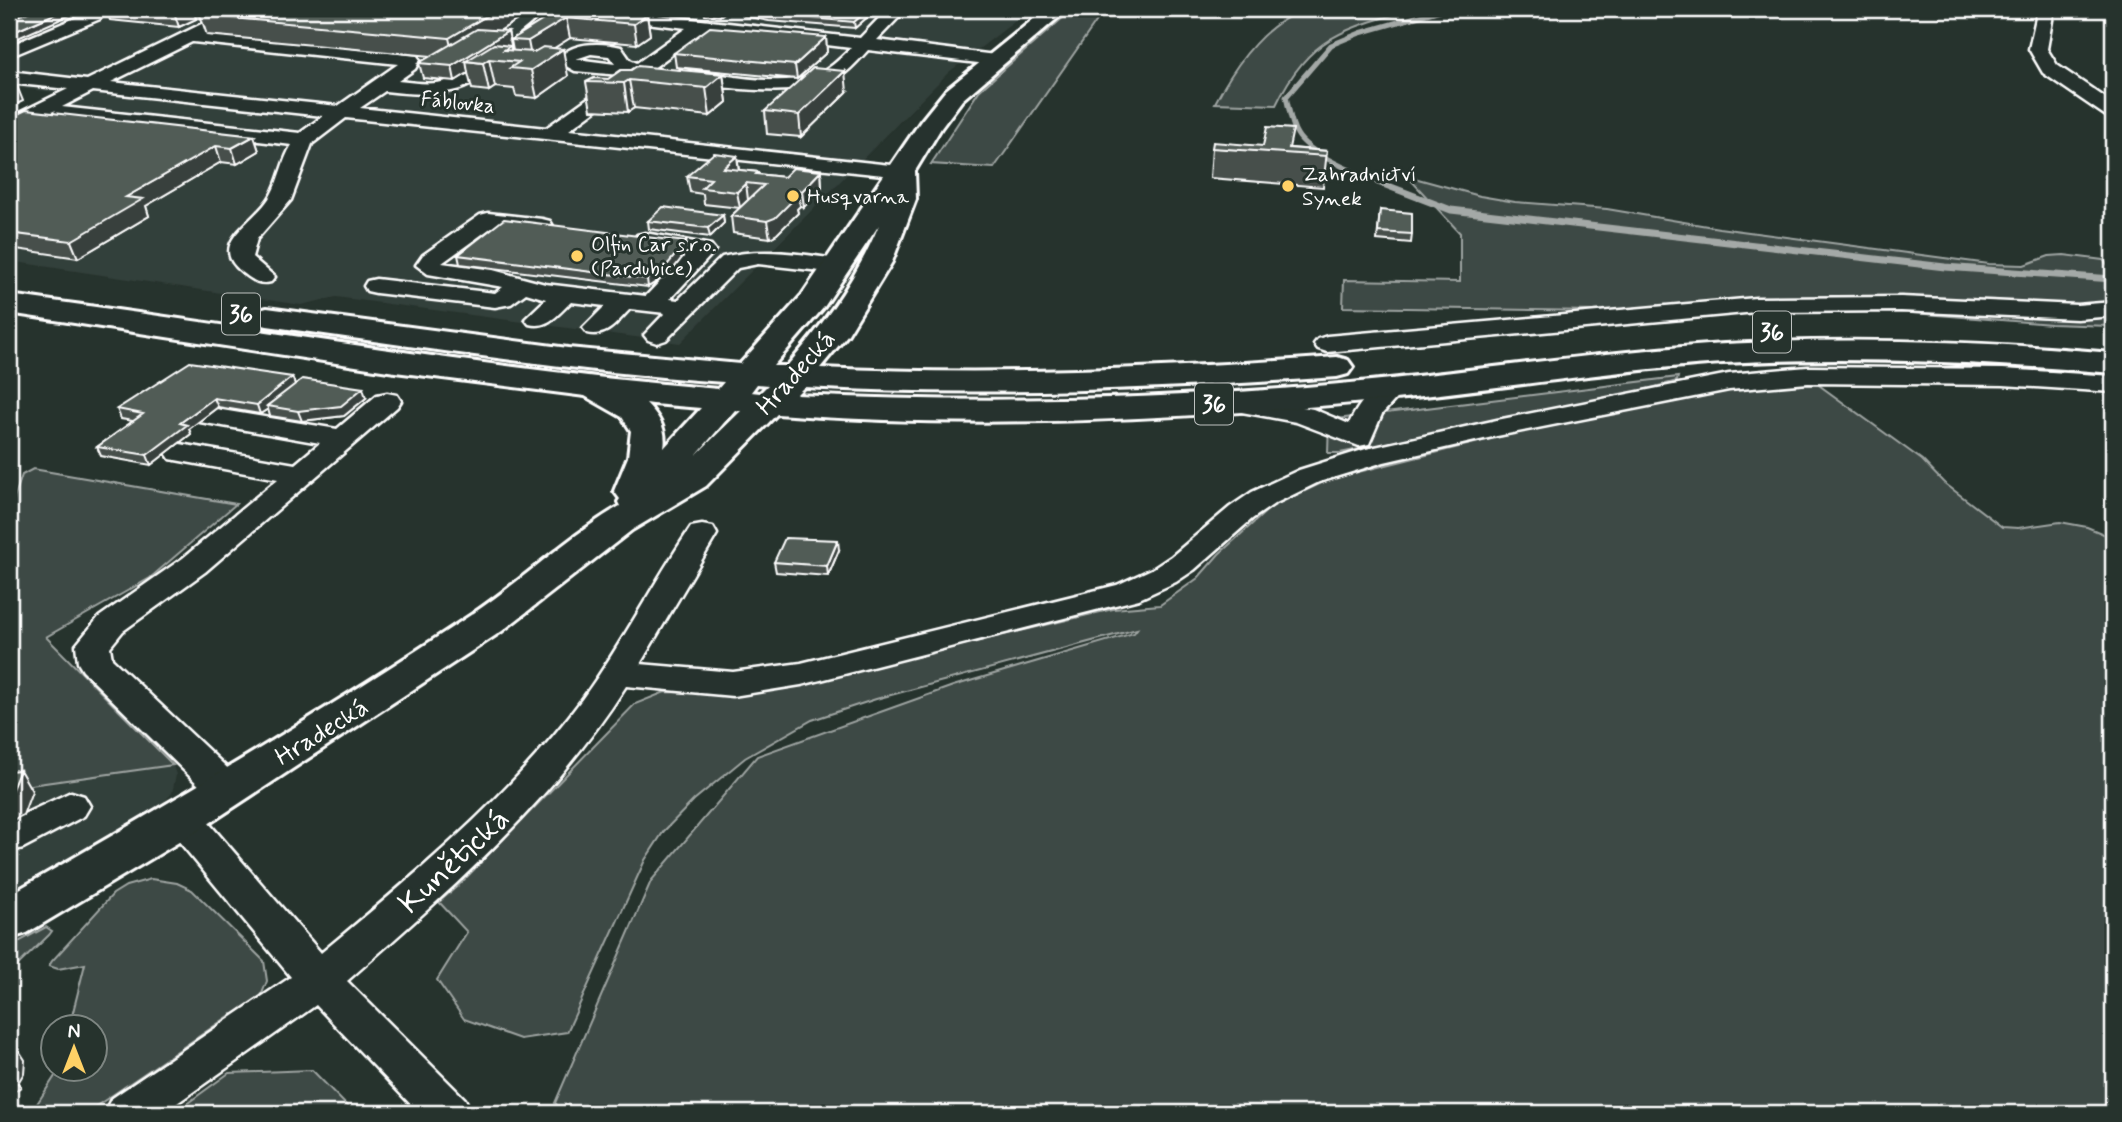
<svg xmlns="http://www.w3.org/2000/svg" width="2122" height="1122" font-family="Mynerve,sans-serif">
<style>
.built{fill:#333f3a}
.green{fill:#3e4944;stroke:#9ea4a2;stroke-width:2}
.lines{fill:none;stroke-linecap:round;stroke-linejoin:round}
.stream-far1{stroke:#a4a9a7;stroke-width:5}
.stream{stroke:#a4a9a7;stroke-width:7}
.minor-casing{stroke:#fff;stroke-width:5}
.major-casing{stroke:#fff;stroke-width:6}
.minor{fill:#26332d;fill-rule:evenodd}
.major{fill:#26332d;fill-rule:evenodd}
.wall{fill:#464f4b;stroke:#fff;stroke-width:2}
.shaded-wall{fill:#39403d;stroke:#fff;stroke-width:2}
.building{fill:#515c57;stroke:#fff;stroke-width:2}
.poi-dot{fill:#ffd166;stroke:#26332d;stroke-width:2.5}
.labels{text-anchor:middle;stroke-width:6;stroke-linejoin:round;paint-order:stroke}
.far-street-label{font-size:21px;fill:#fff;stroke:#26332d}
.far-poi-label{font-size:21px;fill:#fff;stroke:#26332d;text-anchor:start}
.shield{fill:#26332d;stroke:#bec2c0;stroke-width:2}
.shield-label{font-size:24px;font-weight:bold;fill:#fff}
.street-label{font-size:26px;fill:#fff;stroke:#26332d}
.near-street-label{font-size:32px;fill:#fff;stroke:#26332d}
</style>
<rect width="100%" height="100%" fill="#26332d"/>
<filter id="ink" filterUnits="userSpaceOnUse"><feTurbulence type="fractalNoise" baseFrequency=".0143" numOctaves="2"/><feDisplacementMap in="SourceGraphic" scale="14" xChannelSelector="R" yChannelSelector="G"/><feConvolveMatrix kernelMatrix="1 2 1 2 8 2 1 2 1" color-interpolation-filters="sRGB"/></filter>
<g filter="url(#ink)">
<path class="built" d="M9,9H1031L949,72L680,343L336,297L301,305L9,261V129L77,95L9,87Z
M173,765L176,775L172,793L158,810L9,893V790Z"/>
<path class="green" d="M1073,9H1105L994,168L931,164L979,91Z
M1309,9H1416C1347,27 1309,36 1276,105L1215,103C1235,65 1265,20 1309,9Z
M1407,176L1480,196L1515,202L1607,209L1719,228L1989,264L2024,265L2049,256L2064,255L2103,260L2113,270V323L2110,326L2051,324L1849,308L1655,312L1343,307L1344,280L1460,282V233Z
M1678,377L1677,381L1640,391L1340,453H1328L1329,420Z
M1770,382L1816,383L1922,460L1943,482L2002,527L2018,528L2060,522L2087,527L2113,538V1113H565L555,1103L651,881L757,756L953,686L1134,633L1137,629L876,699L812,720L745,758L694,800L664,831L645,860L567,1032L520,1039L464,1019L437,980L467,932L439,902L461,883L635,704L665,692L713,693L870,667L1113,609L1160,605L1198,578L1219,554L1271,507L1330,479L1507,435Z
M33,469L236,504L150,578L46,637L173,765L9,788V514L22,475Z
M151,879L177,883L192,890L264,961L267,981L261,996L241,1021L232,1014L86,1113H31L59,1070H94V1028L54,1027L53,1025L71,1020L85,964L58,969L49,966L52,961L113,894L126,886Z
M46,927L52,931L49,935L9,974V947Z
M312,1070L351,1110L346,1113H174L229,1073Z"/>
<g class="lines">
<path class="stream-far1" d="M1383,184C1361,175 1309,155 1297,134C1291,125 1289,108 1286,97L1331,45L1360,33L1444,9"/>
<path class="stream" d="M1378,182L1451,210L1945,267L2113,279"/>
<g class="minor-casing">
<path id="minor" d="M187,9H230L239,17L210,34L417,56L420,60L415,69L398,81C416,83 435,86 452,79C482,66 527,32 550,9H567C554,29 483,82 460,89C434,96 411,94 385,91L360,108L546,128L620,75L575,71L557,61C570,41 600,42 621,47L630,60L637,63L686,28L607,18L599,13L604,9L860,38L882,15L878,9H899V17L877,40L995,55L1004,60L995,65L868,50C858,61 846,75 831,82C797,98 712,88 675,79L673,75L682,69C720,74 775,87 812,76C827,72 840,59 851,48L705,30L569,130L909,167L913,171L909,175L902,177L346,118L312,144L291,200L257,239L252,257L275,277L271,282C258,285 253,280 242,272C205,243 258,221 271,195C280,179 282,160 292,145L64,118L57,116L54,112L56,110L9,131V118L68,89L9,83V71L87,80L218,16L195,14ZM192,42H193L398,64L338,106L111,82ZM591,54L609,56L615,64L576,59ZM93,91L323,116L300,133L62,107Z
M2038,9H2054L2047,49L2057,65L2113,103V118L2106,116L2043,73L2029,49Z
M94,10L100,11L102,15L100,19L9,57V46Z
M488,213L542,219L550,221L553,226L550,231L542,233L492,227L442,263L493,270L545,284L646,296L686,254L637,245L634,240L637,235L645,233L711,245L715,250L711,255L670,299L678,300L722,257C761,247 798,254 838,259L846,261L850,266L846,271L838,273L758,264L738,268L666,340L657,343L648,340L644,335L665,313L630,309C617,322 607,338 587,333L583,328L605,306L571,302C558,314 548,329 529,324L525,319L546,299L526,293L511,304L495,307L376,293L367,291L364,286L367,281L376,279L495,293L503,287L428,274L416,265L423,255L480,215Z
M1901,297L2077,305L2113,302V316L2077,319L1901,311L1756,312L1327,352L1318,349L1314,344L1318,339L1327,336L1756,298Z
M1808,367L2003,369L2113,376V392L2003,385L1808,383L1729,390L1497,436L1384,462L1319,482L1274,504L1252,519L1194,570L1176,582L1139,599L801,685L733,696L626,686C552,802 450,891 347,981L465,1099L472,1113H419L316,1005L163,1113H104L111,1099L291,977L168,828L163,818L168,808L182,804L196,808L321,953C415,875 510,797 583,698C623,643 653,583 691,527L702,525L713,527L717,534L640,664L733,672L801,663L1117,585L1154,568L1172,556L1230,507L1252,492L1299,470L1366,449L1497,420L1729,374Z
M1392,381L1402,383L1405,389L1382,414L1369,444L1359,446L1296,422L1225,409L1221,403L1225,397L1235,395L1313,409L1349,424C1357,406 1372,386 1392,381Z
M387,393L397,395L401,401L397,407L205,572L123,631L110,647L112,659L240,780L246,790L240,800L227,804L214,800L83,671L78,663L76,645L99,617L183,558L278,479L170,459L166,453L170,447L180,444L295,464L320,443L200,422L196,416L200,410L210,408L337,429L377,395Z
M71,792L84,796L90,806L84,816L23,848L9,852V821Z"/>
</g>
<g class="major-casing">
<path id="major" d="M1046,9H1068L962,100L941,128L915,171L916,199L892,262L848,334L820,368C992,376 1165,369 1337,357L1348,360L1353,367L1348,374L1337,377C1160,389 981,397 804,387L796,395C966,403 1136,401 1306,387C1432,377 1556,357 1682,347C1826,336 1970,340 2113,353V373C1983,362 1854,356 1723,363C1613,370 1505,388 1395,399C1190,419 982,430 777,414L706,486L632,530L502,631L199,830L27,933L9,939V895C165,806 320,715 471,615C522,581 567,537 620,506L618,502L620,499L614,491L628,457L631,431L622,417L585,396L395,372L9,313V295C245,326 480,369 718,389L724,382C571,371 419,347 267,326L256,323L252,317L256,311L267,308L568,348L740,364L802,295L921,121L946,90ZM879,225C857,278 825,323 787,366H773L824,307ZM757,384L768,385L760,393L751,392ZM646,403L653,404L701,408L664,448C667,429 659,416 646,403ZM735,410L741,411L696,455Z"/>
</g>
<use href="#minor" class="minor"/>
<use href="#major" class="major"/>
</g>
<path class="wall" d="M106,9H193L196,19L179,27L110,20Z
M561,9L647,15L650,35L637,44L570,38L554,48L568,76L537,98L516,96L514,89L495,87L489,91L472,89L468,73L455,81L423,78L419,63L431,56L207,35L200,15L527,14L499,31H508L511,50L513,51L511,40Z
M704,9H729L720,16L705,15Z
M743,9L871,14L855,28L769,21L744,16Z
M826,37L827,52L797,79L676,67L674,53Z
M723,74L727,102L710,116L634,108L628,112L591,110L586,82L608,79Z
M847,92L801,137L767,134L765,111Z
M9,118L254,136L259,151L237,164L221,162L146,206L149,216L78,258L9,248Z
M1212,148H1291L1327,151L1323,187L1210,178Z
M737,156L739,170L758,172V174L784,177L821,171L822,187L804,207L800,206L797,209L798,213L777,234L770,238L733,233L731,216L749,200L740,208L704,204L703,194L690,192L687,176Z
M1380,210L1412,234L1411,243L1377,240Z
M723,215L724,223L710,237L649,229L648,221Z
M686,242L688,250L670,273L648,287L460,264L458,255Z
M292,377L295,384L366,398L344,416L302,421L270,416L268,409L260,414L218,407L189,429L191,434L151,465L101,456L97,447L133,421L121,419L117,409Z
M839,550L828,576L776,572L774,562Z"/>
<path class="shaded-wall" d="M66,9H76L77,12L9,42V34Z
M173,9H193L196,19L179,27Z
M498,9H526L527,14L454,59L449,38Z
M719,9H729L720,16Z
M869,9H871V14L855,28L854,22Z
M647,15L650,35L637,44L634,24Z
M566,18L570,38L532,62L528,41Z
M508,31L511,45L489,59L495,87L489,91L483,63L466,61L468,73L455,81L452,66Z
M826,37L827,52L797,79L795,65Z
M563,49L568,76L537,98L531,70Z
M845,71L847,92L801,137L799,115Z
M723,74L727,102L710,116L706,88Z
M629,80L634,108L628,112L624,83Z
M17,86L23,101L9,108V90Z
M254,136L259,151L237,164L232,148Z
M216,146L221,162L146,206L149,216L78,258L71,241L126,197Z
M737,156L739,172L723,168Z
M821,171L822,187L804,207L802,191Z
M746,183L748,200L740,208L737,192Z
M798,190L800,206L797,209L798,213L777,234L770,238L767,221Z
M723,215L724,223L710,237L708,228Z
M686,242L688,250L670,273L648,287L647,279Z
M292,377L296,387L267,406L268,409L260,414L257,405Z
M363,388L366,398L344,416L302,421L298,411Z
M214,398L218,407L189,429L191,434L151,465L147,455L180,423Z
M838,540L839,550L828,576L827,566Z
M20,770L32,791L23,815L9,822V794Z
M18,1049L25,1060L24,1073L18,1083L21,1087L9,1095V1080Z"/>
<path class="building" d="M35,9H66L9,34V20Z
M213,9H498L449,38L200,15Z
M561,9L647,15L634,24L566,18L528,41L511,40Z
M744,9H869L854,22L768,14Z
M710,27L826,37L795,65L674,53Z
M477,29L508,31L452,66L419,63Z
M494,44L510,46L504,50L534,52L543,47L563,49L531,70L510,68L519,62L489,59L483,63L466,61Z
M637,66L723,74L706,88L629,80L624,83L586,82L594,78L608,79L621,70H631Z
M813,68L845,71L799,115L765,111Z
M9,86H17L9,90Z
M26,110L254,136L232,148L216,146L126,197L143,199L71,241L9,233V118Z
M1267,127L1293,129L1289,148L1327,151L1326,156L1212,148L1213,142L1263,146Z
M714,153L737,156L723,168L758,172L756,174L784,177L793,168L821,171L802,191L798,190L792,197H796L775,218L767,221L731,216L764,185L746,183L737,192L702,188L711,179L687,176Z
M663,207L723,215L708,228L648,221Z
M1380,210L1412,213V234L1378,232Z
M504,219L686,242L668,264L647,279L458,255Z
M190,362L292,377L257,405L214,398L180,423L187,425L147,455L97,447L143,414L117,409Z
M302,379L363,388L341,406L298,411L267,406Z
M785,538L838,540L827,566L774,562Z
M20,770L10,794H9V771Z
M9,1039L11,1040L18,1049L17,1062L11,1073L14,1076L9,1080Z"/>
</g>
<g class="poi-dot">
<circle cx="1288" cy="186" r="7"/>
<circle cx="793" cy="196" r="7"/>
<circle cx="577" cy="256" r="7"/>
</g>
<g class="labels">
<g class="far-street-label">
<text transform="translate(458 102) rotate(6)" y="7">Fáblovka</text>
</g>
<g class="far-poi-label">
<text x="1302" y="181">Zahradnictví<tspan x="1302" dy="24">Synek</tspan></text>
<text x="807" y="203">Husqvarna</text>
<text x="591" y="251">Olfin Car s.r.o.<tspan x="591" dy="24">(Pardubice)</tspan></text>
</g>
<g class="shield">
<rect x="222" y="293.5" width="38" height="41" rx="5"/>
<rect x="1753" y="311.5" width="38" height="41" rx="5"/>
<rect x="1195" y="383.5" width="38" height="41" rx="5"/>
</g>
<g class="shield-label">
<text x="241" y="322">36</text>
<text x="1772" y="340">36</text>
<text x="1214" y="412">36</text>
</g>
<g class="street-label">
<text transform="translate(795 372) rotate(-48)" y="9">Hradecká</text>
<text transform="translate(321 731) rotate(-32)" y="9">Hradecká</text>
</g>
<g class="near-street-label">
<text transform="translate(453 860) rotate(-43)" y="11">Kunětická</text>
</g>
</g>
<rect width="2122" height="1122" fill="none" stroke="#26332d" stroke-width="35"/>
<rect x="18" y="18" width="2087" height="1087" fill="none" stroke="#fff" stroke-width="2.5" filter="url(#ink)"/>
<g transform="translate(74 1048)"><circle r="33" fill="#26332d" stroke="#7d8581" stroke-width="2"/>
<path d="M0-5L12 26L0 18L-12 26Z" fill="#ffd166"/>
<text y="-10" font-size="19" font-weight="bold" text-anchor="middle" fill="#ffffff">N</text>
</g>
</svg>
